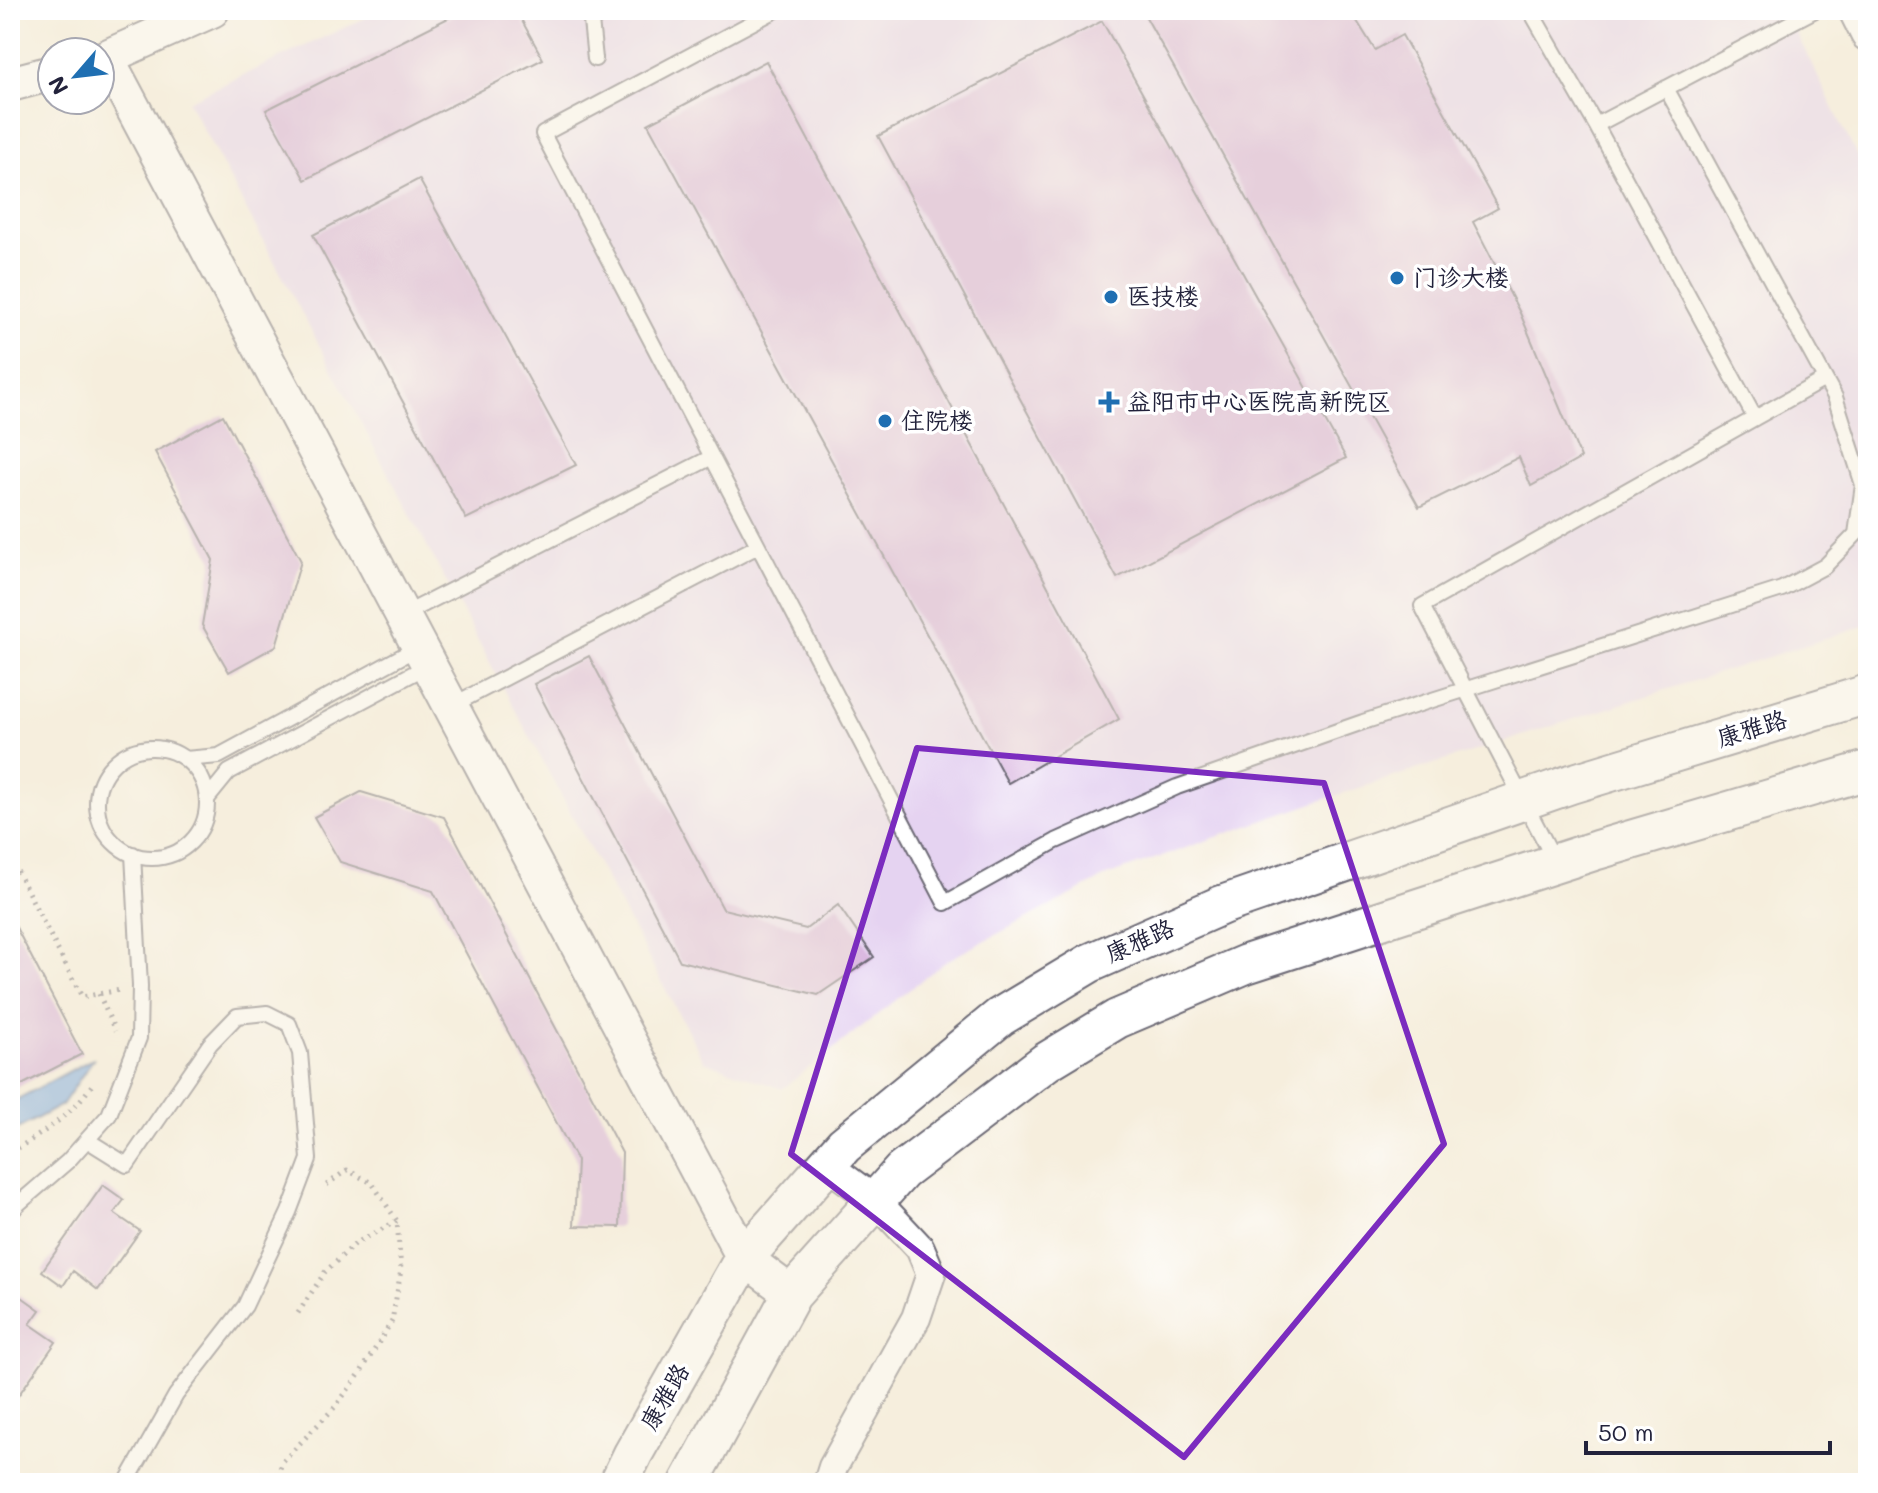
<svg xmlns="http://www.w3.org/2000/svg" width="1878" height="1493" font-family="Mali,'LXGW WenKai TC',sans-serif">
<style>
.built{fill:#e5d3f1}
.water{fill:#74a6e0;stroke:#4b648e;stroke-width:2}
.building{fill:#d3a9da}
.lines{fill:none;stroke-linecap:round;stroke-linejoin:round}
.service-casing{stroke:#6c6974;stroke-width:18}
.minor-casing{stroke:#6c6974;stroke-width:32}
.tertiary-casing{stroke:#6c6974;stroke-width:38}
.secondary-casing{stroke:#6c6974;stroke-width:42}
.path{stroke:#6c6974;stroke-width:5;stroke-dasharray:2 6;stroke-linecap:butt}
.service{stroke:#fff;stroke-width:14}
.minor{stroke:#fff;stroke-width:28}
.tertiary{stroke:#fff;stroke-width:34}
.secondary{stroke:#fff;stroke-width:38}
.marked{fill:none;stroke:#7b2cbf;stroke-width:6;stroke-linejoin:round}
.poi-dot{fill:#1f6fb2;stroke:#fff;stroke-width:3}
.labels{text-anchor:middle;stroke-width:7;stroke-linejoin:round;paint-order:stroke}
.poi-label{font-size:24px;fill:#22223b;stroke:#fff;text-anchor:start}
.street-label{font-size:24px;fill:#22223b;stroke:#fff}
</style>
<rect width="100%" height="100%" fill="#fff"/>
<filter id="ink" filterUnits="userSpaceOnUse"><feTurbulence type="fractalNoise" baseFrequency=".0125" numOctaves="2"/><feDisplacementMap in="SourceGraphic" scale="16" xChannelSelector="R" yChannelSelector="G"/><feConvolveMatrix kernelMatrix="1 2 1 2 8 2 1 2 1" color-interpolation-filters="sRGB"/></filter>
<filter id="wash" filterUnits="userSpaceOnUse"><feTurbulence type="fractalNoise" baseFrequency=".006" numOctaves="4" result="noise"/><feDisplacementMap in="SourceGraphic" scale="32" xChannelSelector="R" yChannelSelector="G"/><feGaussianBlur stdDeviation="1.8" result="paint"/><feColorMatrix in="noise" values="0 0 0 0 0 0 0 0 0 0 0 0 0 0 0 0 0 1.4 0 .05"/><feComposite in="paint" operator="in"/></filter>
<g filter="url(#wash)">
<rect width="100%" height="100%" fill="#f6eedd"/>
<path class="built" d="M382,10H1785L1868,178V625L1319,801L1109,875L946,961L782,1089L704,1061L188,101Z"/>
<path class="water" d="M94,1058L62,1105L10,1133V1103Z"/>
<g id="blocks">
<path class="building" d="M464,10H516L543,59L305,180L266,110Z
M1142,10H1350L1375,50L1402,35L1498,208L1473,222L1520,313L1581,458L1531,486L1519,457L1419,507Z
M1102,21L1346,458L1117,578L878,136Z
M766,61L1119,719L1008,783L648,124Z
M419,179L576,465L466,519L313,235Z
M223,415L301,561L276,646L229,672L202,625L213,560L155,452Z
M589,656L723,909L806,929L838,905L874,957L818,995L680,961L534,684Z
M361,792L444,817L622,1153L620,1227L574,1226L577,1161L433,891L340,862L314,817Z
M10,916L82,1054L10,1091Z
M103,1185L124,1200L114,1213L140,1231L98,1290L73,1271L63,1286L42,1271Z
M19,1295L40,1310L30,1324L56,1342L15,1400L10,1396V1309Z"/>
</g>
</g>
<g filter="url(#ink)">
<use href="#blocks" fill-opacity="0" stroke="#6c6974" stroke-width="2"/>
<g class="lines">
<g class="service-casing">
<path id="service" d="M776,10L543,134L945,903L1056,841L1177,787L1363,722L1782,589L1825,566L1856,534L1863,485L1835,397L1666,88
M1530,10L1596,125L1755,418L1825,379
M595,59L591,21L606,10
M1596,125L1815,10
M403,615L712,457
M451,706L758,546
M97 803a55 55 0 1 1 110 0a55 55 0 1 1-110 0Z
M185,759L219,756L419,647
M207,799L229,772L429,665
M1556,863L1422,606L1755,418
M87,1140L127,1165L210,1044L237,1016L267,1013L289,1024L300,1053L309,1159L289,1212L245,1306L176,1395L126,1483
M10,1214L17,1205L68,1161L109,1115L139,1038L140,986L133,854"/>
</g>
<g class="minor-casing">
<path id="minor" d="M827,1165L876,1201L920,1248L931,1274L916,1318L833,1467L828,1483"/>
</g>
<g class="tertiary-casing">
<path id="tertiary" d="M1856,10L1868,34
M107,59L744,1258L792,1294
M100,60L212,10
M10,84L52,73"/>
</g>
<g class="secondary-casing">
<path id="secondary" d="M619,1483L633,1454L744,1258L844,1145L1000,1017L1090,963L1222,905L1571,784L1868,694
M689,1483L792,1294L902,1171L1046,1062L1117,1019L1246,964L1597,850L1868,770"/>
</g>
<path class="path" d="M10,857L82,997L120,990
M99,994L115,1031
M10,1152C43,1134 73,1114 94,1082
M298,1313L325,1272L356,1243L397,1221
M274,1483L283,1461L335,1407L359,1375L392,1321L401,1270L397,1221L372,1183L347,1170L325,1186"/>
<use href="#service" class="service"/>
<use href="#minor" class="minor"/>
<use href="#tertiary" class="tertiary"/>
<use href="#secondary" class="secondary"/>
</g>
</g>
<path d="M0 0H1878V1493H0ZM917,748L1324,783L1444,1144L1184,1457L791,1154Z" fill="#f6eedd" fill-opacity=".55" fill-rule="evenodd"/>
<path class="marked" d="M917,748L1324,783L1444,1144L1184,1457L791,1154Z"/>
<g class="poi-dot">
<circle cx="1397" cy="278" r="8"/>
<circle cx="1111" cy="297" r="8"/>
<path d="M1105 390h8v8h8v8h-8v8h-8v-8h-8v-8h8z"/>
<circle cx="885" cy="421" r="8"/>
</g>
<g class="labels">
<g class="poi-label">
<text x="1413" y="286">门诊大楼</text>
<text x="1127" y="305">医技楼</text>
<text x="1127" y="410">益阳市中心医院高新院区</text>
<text x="901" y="429">住院楼</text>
</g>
<g class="street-label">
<text transform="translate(1752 729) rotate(-17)" y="8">康雅路</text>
<text transform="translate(1140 941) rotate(-24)" y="8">康雅路</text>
<text transform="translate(665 1397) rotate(-60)" y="8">康雅路</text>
</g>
</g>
<rect width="1878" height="1493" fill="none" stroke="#fff" stroke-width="40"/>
<g transform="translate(76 76) rotate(242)"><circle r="38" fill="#ffffff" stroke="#a7a7b1" stroke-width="2"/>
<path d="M0-6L14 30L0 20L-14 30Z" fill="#1f6fb2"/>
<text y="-12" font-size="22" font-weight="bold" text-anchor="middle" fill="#22223b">N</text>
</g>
<path d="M1586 1441v12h244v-12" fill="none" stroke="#22223b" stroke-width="4"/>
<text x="1598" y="1441" font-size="24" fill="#22223b" stroke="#ffffff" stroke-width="6" paint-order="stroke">50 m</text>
</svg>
